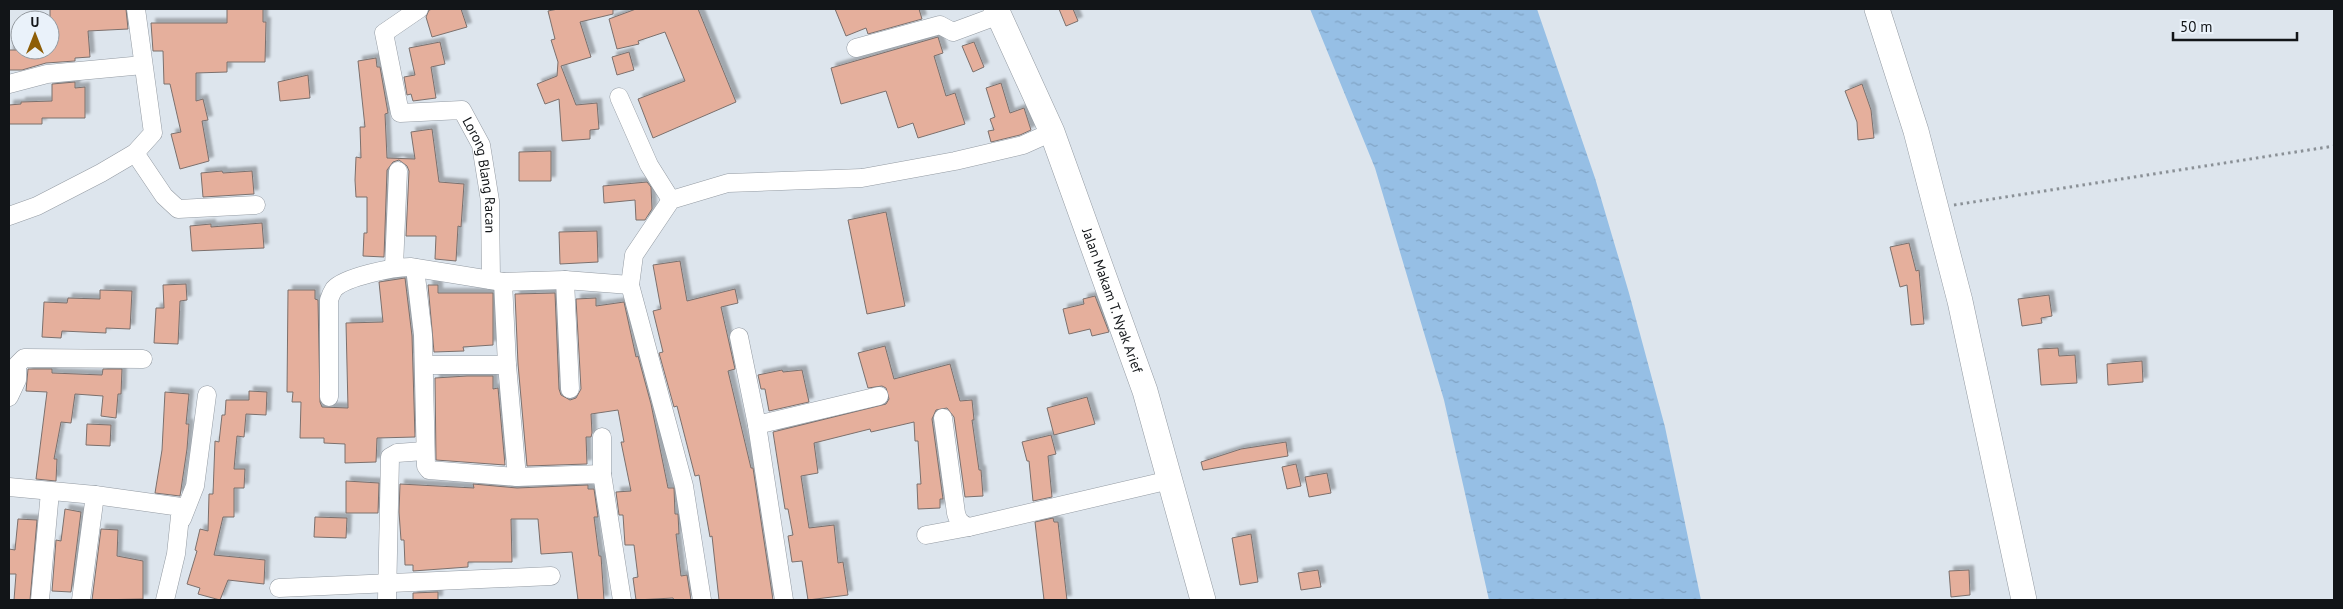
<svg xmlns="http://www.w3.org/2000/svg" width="2343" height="609" font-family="'PT Sans',sans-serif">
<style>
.water{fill:url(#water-ripples)}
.building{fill:#e5af9c;stroke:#7b706d;filter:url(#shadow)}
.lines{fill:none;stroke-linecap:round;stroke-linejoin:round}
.street-casing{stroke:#949ba3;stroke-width:19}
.secondary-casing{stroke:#949ba3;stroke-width:26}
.path{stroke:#8a9096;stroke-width:3;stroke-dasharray:2.5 4;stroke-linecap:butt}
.street{stroke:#fff;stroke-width:18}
.secondary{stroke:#fff;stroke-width:25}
.labels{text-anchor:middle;stroke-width:4;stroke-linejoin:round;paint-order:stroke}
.street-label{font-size:14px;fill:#121518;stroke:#eaf2fa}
</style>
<defs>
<pattern id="water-ripples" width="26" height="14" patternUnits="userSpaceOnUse" patternTransform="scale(1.25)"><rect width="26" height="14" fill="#96bfe5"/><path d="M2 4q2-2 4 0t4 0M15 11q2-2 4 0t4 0" fill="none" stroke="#80a3c4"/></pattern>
<filter id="shadow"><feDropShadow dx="4.5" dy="-4.5" stdDeviation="1" flood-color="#0004"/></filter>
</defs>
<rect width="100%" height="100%" fill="#dde5ed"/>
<path class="water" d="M1310,9H1537L1595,178L1629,293L1665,427L1701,600H1489L1444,400L1375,168Z"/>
<path class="building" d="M50,9H126L128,29L88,31L90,57L75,58V61L46,63L22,70H9V50H50Z
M227,9H263V22H266L265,62H227V72L196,73V101L203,99L208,120L202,121L209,161L180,169L171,134L181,132L170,84H164L163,51H153L151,23H227Z
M433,9H461L467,27L432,37L426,17L429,10Z
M558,9H613V14L580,22L591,57L561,66L576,105L597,103L599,129L590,130V139L562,141L559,99L545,104L537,84L557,76L558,62L551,40L555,39L548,11Z
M636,9H698L736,102L653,138L638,99L685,81L665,32L638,41L639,44L617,49L609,19Z
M835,9H919L922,19L868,34L866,28L846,36Z
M1059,9H1073L1078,21L1066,26Z
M938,37L943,53L934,56L946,96L955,93L965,124L918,138L913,123L898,128L886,91L841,104L831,68Z
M440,42L445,64L431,67L436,98L413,101L411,94L407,95L404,77L415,75L409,48Z
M974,42L984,67L973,72L962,46Z
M629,52L634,70L617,75L612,57Z
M376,58L377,67H380L388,113L385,114L387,158L415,159L411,132L432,129L439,182L464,184L461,227L458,226L456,261L435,259L436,236H406L409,171L407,166L399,160L393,162L387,170L384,257L363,256L364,233H367V197H356L355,180L356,157L361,158L360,127H365L358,61Z
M308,75L310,98L280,101L278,82Z
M75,82V88L85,87V118H42V124H9V105L21,104V102L52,101V84Z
M1001,83L1010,113L1024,108L1031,130L1020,135L991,142L988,131L994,130L990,119L995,117L986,88Z
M1862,84L1871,110L1874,138L1858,140L1857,122L1845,91Z
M551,151V181H519V152Z
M222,171L223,173L252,171L254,194L203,197L201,173Z
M647,182L651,187L652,209L645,220H636L635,200L604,203L603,186Z
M886,212L905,306L867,314L848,220Z
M262,223L264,248L192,251L190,226L211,224V227Z
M597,231L598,262L560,264L559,232Z
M1909,243L1916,271L1919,270L1924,324L1911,325L1907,285L1900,287L1890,247Z
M680,261L687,301L735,289L738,303L721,307L735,369L728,371L751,468H753L773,600H719L712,536L710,537L699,475L695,476L677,406L674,407L659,353L663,352L653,311L661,309L653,265Z
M405,278L412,336L415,437L377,438L376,462L345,463V444L324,443V438H300L301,402H292L293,392H287L288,290H315V299L318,300L320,402L322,407L348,408L346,323L383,322L379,282Z
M186,284L187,300L180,301L178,344L154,343L156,308H164L163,285Z
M428,285H438V293H493V345L463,347L464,351L434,352Z
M100,290L132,291L130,329L106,328V333L62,331L61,338L42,337L44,302L67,303L68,298L100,299Z
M555,293L559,389L561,395L570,400L576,398L581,389L576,299L596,298V306L624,302L636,357L638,356L651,404L668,488H674L675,514H678L679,534H676L681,576L687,575L691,600H674L673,598L636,600L633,578L638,577L634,545H625L623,515H619L616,492L631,491L621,442H624L618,410L591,414L592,433L591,437H586L587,464L527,466L518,364L515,294Z
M2049,295L2052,316L2041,318L2042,323L2022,326L2018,299Z
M1095,296L1109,332L1092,336L1090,329L1069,334L1063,309L1084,304L1083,299Z
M885,346L894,379L950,364L960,401L972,400L974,420H972L979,470H981L983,496L965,497L954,417L947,408L936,410L932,419L943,499H940V508L918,509L917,484H921L918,441H915L914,422L871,432L870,429L814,443L818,473L801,476L809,528L834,525L838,563L843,562L848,595L808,600L802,561L792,562L788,536L793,535L788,509H785L773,432L886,404L889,399L886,388L882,386L868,388L858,353Z
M2058,348L2059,356L2075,355L2077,383L2041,385L2038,349Z
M2142,361L2143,382L2108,385L2107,364Z
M28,369H52V373L102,375L103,369H122L121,394H118L116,418L101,416L103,396L75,394L71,423L61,422L54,459H57L56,481L36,479L47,392L26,391Z
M782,370L783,372L802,370L809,402L769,411L765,389H761L758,375Z
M467,376H493V389L498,388L505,465L436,460L435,378Z
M249,391L267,392L266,415L246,414L244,437L237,436L234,469H245L244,488H234V517H223L214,555L265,560L264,584L228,580L220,600L198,594L200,588L187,584L197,551L195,550L200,529L208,531L209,494H213L215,441L219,442L222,415H225L226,400H249Z
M165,392L189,394L186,424H189L187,449L180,496L155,493L162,450Z
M1087,397L1095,424L1054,435L1047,408Z
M87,424L111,425L110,446L86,445Z
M1051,435L1056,454L1048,456L1052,497L1033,501L1029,461H1027L1022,442Z
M1286,442L1288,456L1203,470L1201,462L1241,449Z
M1296,464L1301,486L1287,489L1282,467Z
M1327,473L1331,493L1309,497L1305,477Z
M346,481L379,483L378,513H346Z
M400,484L474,488L473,484L517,488L588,485V489H594L598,517H594L599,556H601L604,600H578L572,552L541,554L538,519H511L512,562H468V567L413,571V565H405L404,540H401L399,512Z
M65,509L81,512L71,592L52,591L56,540L61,541Z
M315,517L347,518L346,538L314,537Z
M1053,518L1054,522H1058L1067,600H1044L1035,522Z
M18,519L37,520L30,600H14L16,574H9V549L15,550Z
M101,529L118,530L117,556L143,561V599L92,600Z
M1251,534L1258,582L1240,585L1232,538Z
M1318,570L1321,587L1301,590L1298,573Z
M1969,570L1970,595L1951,597L1949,571Z
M438,592V600H413V593Z"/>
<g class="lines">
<g class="street-casing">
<g id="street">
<path id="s1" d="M419,9L384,33L400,113L462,110L481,145L490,201L491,280"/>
<path d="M856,48L940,25L953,32L999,15"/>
<path d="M9,84L47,74L143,65"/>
<path d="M619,97L649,165L671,200"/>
<path d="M135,153L164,196L178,209L256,205"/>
<path d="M9,216L37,206L101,173L135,153L153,133L136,9"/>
<path d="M394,267L398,171"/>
<path d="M415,268L423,335L426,466L429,470L517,477L602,474L622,600"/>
<path d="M565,280L570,389"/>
<path d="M503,282L507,365L517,477"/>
<path d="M739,337L757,425L784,600"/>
<path d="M424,365H507"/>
<path d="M9,397L17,380V365L24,358L143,359"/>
<path d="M329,397V300C330,297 332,292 334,289C345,277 393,267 410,267L503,282L565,280L630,285"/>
<path d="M943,418L956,513C958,521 961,524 969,527L1170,480"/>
<path d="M757,425L879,396"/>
<path d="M602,437V474"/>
<path d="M9,487L95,495L181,507L176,554L165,600"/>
<path d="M182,519L195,486L207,395"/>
<path d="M926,535L969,527"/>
<path d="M279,588L551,576"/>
<path d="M40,600L50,492"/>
<path d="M81,600L95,495"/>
<path d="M387,600L390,457L397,453L424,451"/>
<path d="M702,600L684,486L630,285L634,255L671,200L728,183L862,178L955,161L1023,145L1052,132"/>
</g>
</g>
<g class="secondary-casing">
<g id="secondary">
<path id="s2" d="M996,9L1052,132L1145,391L1203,600"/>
<path d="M1877,9L1916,131L1960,301L2024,600"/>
</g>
</g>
<path class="path" d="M1954,205L2334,146"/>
<use href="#street" class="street"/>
<use href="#secondary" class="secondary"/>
</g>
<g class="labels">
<g class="street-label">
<text dy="5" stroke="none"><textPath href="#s1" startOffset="255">Lorong Blang Racan</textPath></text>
<text dy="5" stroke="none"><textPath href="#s2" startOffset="314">Jalan Makam T. Nyak Arief</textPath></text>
</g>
</g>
<rect width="2343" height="609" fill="none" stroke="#121518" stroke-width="20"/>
<g transform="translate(35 35)"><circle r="24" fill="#eaf2fa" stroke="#949aa0"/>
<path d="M0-4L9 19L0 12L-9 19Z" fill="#8e5e07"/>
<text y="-8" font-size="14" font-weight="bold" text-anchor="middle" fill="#121518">U</text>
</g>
<path d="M2173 32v8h124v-8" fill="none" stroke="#121518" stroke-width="2.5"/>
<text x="2180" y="32" font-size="15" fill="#121518" stroke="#eaf2fa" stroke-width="4" paint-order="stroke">50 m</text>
</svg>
